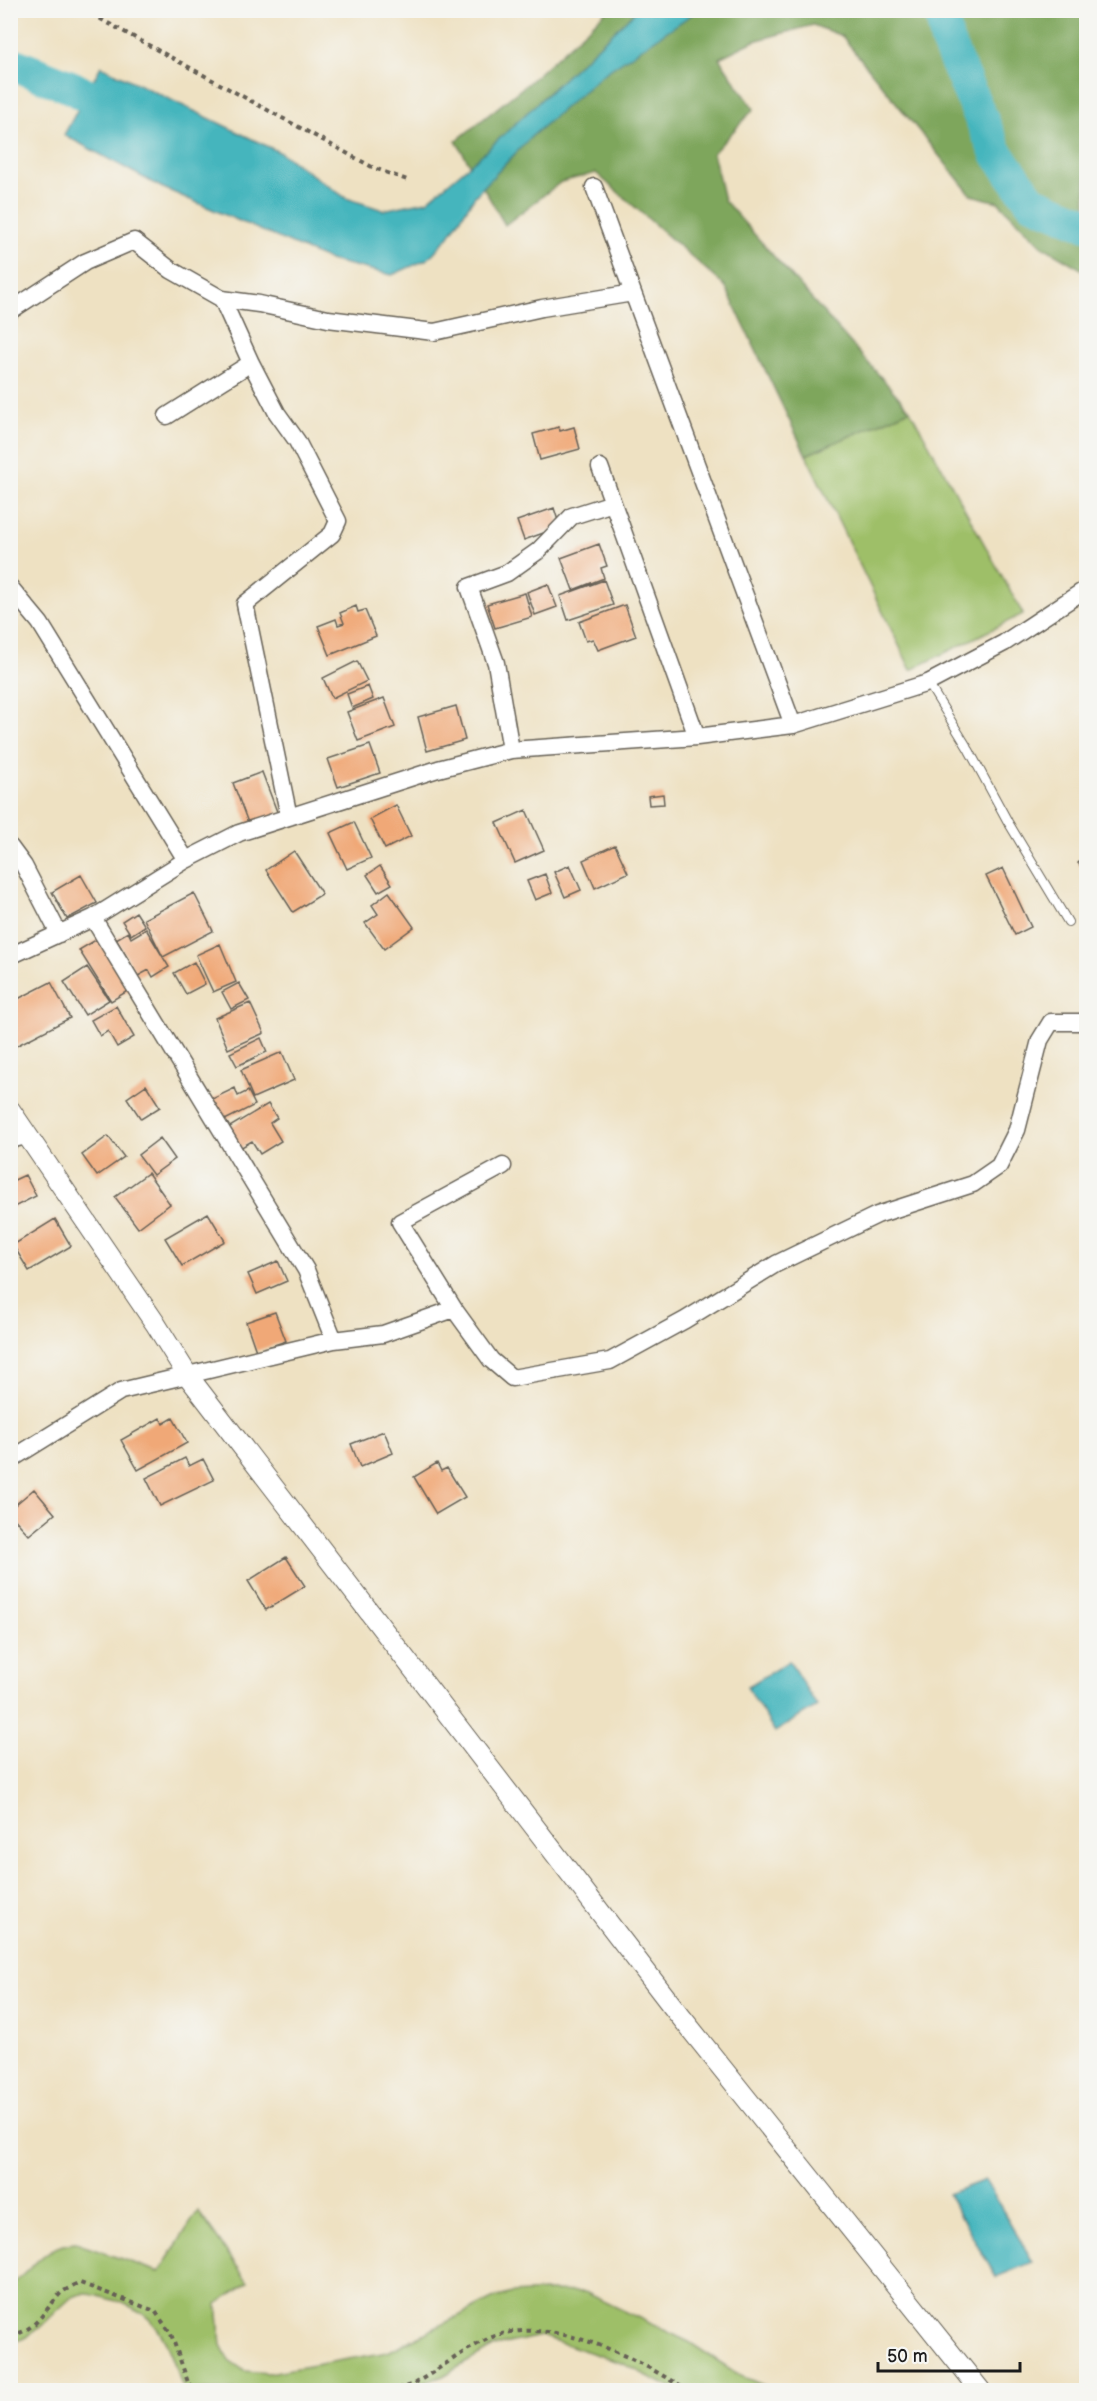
<svg xmlns="http://www.w3.org/2000/svg" width="1097" height="2401" font-family="'Balsamiq Sans',sans-serif">
<style>
.green{fill:#9ebf68;stroke:#5d6e42;stroke-width:1.5}
.forest{fill:#7ea65c;stroke:#4d613c;stroke-width:1.5}
.water{fill:#45b5bd;stroke:#30686c;stroke-width:1.5}
.lines{fill:none;stroke-linecap:round;stroke-linejoin:round}
.river{stroke:#45b5bd;stroke-width:34}
.building{fill:#f0a877}
.service-casing{stroke:#666156;stroke-width:10}
.minor-casing{stroke:#666156;stroke-width:19}
.tertiary-casing{stroke:#666156;stroke-width:22}
.path{stroke:#666156;stroke-width:4;stroke-dasharray:4.5 4.5;stroke-linecap:butt}
.service{stroke:#fff;stroke-width:8}
.minor{stroke:#fff;stroke-width:16}
.tertiary{stroke:#fff;stroke-width:20}
</style>
<rect width="100%" height="100%" fill="#f6f6f2"/>
<filter id="ink" filterUnits="userSpaceOnUse"><feTurbulence type="fractalNoise" baseFrequency=".0167" numOctaves="2"/><feDisplacementMap in="SourceGraphic" scale="12" xChannelSelector="R" yChannelSelector="G"/><feConvolveMatrix kernelMatrix="1 2 1 2 8 2 1 2 1" color-interpolation-filters="sRGB"/></filter>
<filter id="wash" filterUnits="userSpaceOnUse"><feTurbulence type="fractalNoise" baseFrequency=".008" numOctaves="4" result="noise"/><feDisplacementMap in="SourceGraphic" scale="24" xChannelSelector="R" yChannelSelector="G"/><feGaussianBlur stdDeviation="1.35" result="paint"/><feColorMatrix in="noise" values="0 0 0 0 0 0 0 0 0 0 0 0 0 0 0 0 0 1.4 0 .05"/><feComposite in="paint" operator="in"/></filter>
<g filter="url(#wash)">
<rect width="100%" height="100%" fill="#eee1c2"/>
<path class="green" d="M910,410L1023,614L911,670L806,455Z
M198,2211L248,2282L217,2304L221,2345L229,2360L245,2371L269,2373L388,2352L492,2299L512,2293L546,2291L585,2292L689,2342L741,2376L775,2390H675L624,2364L541,2336L495,2346L443,2376L402,2390H185C179,2382 177,2370 173,2360C160,2324 144,2307 105,2298C92,2294 81,2291 70,2299C50,2315 37,2337 11,2343V2285C33,2269 45,2244 76,2243L159,2272Z"/>
<path class="forest" d="M607,11H1086V272L1042,246L998,202L971,195L842,36L813,25L754,41L719,58L754,109L713,153L724,200L910,410L806,455L725,286L596,173L561,182L505,225L456,141L527,84Z"/>
<path class="water" d="M637,10L697,11L602,75L531,137L475,196L449,236L428,259L392,275L329,260L161,187L64,135L101,66L279,152L346,198L383,210L427,201L485,152Z
M789,1661L817,1706L775,1732L747,1687Z
M985,2180L1033,2262L996,2277L948,2194Z"/>
<g class="lines">
<path class="river" d="M941,10L947,41L996,152L1032,202L1086,224
M10,63L73,88L127,118"/>
</g>
<g id="blocks">
<path class="building" d="M559,427L560,431L574,427L580,449L540,460L533,434Z
M554,508L560,527L524,540L517,521Z
M599,544L607,566L601,568L604,578L573,590L561,558Z
M604,580L613,605L568,620L560,596Z
M548,584L557,607L535,615L527,592Z
M525,593L532,617L495,628L487,604Z
M625,605L636,636L598,650L593,639L586,641L579,622Z
M356,606L358,612L365,610L376,636L330,655L318,626L336,619L338,625L344,623L340,613Z
M357,661L367,681L332,698L323,678Z
M368,686L373,699L352,708L347,694Z
M384,698L395,727L358,741L347,712Z
M456,706L465,740L427,751L418,717Z
M370,745L380,773L338,787L328,759Z
M262,772L279,817L250,828L233,783Z
M663,794L664,804L649,805L648,796Z
M396,805L411,836L385,849L370,819Z
M526,810L544,850L515,863L497,823Z
M354,822L371,858L347,869L330,833Z
M615,845L628,873L595,888L583,860Z
M294,851L322,894L293,912L266,870Z
M1086,856V872L1078,863Z
M570,865L581,890L565,897L554,872Z
M380,866L392,884L378,892L367,875Z
M1003,868L1031,927L1015,935L986,876Z
M545,874L552,893L535,900L527,881Z
M81,875L97,903L67,919L52,892Z
M389,892L414,927L384,949L365,923L378,914L372,905Z
M194,893L213,931L163,957L144,919Z
M136,912L145,926L131,935L122,921Z
M146,929L169,967L153,977L149,970L138,976L116,939L128,932L131,938Z
M99,938L131,989L111,1001L79,950Z
M220,944L236,982L213,992L196,955Z
M194,962L205,984L186,994L174,973Z
M87,967L109,1000L85,1015L64,982Z
M51,982L70,1018L14,1047L10,1040V1003Z
M239,983L249,1000L231,1009L222,992Z
M250,1003L264,1033L228,1049L215,1018Z
M116,1006L134,1037L117,1047L108,1031L100,1036L91,1020Z
M261,1038L267,1052L237,1066L230,1053Z
M282,1052L294,1080L253,1098L241,1070Z
M146,1085L160,1107L141,1119L127,1098Z
M235,1088L238,1096L248,1091L255,1105L223,1121L212,1099Z
M268,1104L277,1118L270,1123L281,1141L260,1154L252,1141L240,1148L228,1128Z
M108,1136L124,1157L97,1176L82,1155Z
M160,1138L175,1159L153,1175L138,1155Z
M148,1173L170,1204L138,1228L115,1197Z
M25,1175L36,1196L10,1209V1182Z
M208,1213L225,1241L182,1266L165,1238Z
M55,1219L71,1246L29,1271L13,1245Z
M278,1261L287,1281L257,1294L248,1274Z
M275,1312L286,1341L256,1351L246,1322Z
M160,1418L163,1424L173,1418L187,1443L138,1470L121,1440Z
M384,1431L393,1453L360,1467L351,1444Z
M185,1458L189,1466L203,1459L214,1480L160,1506L146,1478Z
M437,1463L441,1471L447,1468L465,1497L436,1514L414,1477Z
M34,1489L55,1514L29,1535L10,1514V1509Z
M286,1557L305,1586L266,1610L248,1581Z"/>
</g>
</g>
<g filter="url(#ink)">
<use href="#blocks" fill-opacity="0" stroke="#666156" stroke-width="1.5"/>
<g class="lines">
<g class="service-casing">
<path id="service" d="M928,683L969,750L1008,822L1068,922"/>
</g>
<g class="minor-casing">
<path id="minor" d="M594,187L633,293
M222,299L251,363L277,413L297,441L338,521L332,534L245,604L289,817
M10,311L85,262L134,241L171,270L222,299L259,304L328,319L434,332L542,308L633,293L793,725
M167,416L251,363
M600,467L697,737
M10,587L40,623L186,860
M511,750L496,663L469,587L507,573L538,551L572,516L613,503
M10,847L24,866L59,934
M93,918L306,1270L334,1340
M10,956L93,918L186,860L239,833L438,769L511,750L697,737L793,725L928,683L1004,643L1086,589
M10,1140L26,1136
M454,1309L400,1222L503,1166
M10,1460L121,1391L334,1340L383,1334L454,1309L491,1360L512,1378L610,1361L685,1320L776,1264L877,1215L973,1184L999,1166L1017,1130L1040,1040L1051,1022H1086"/>
</g>
<g class="tertiary-casing">
<path id="tertiary" d="M10,1110L155,1323L188,1376L673,2007L980,2390"/>
</g>
<path class="path" d="M84,10L374,168L407,180
M10,2335C34,2333 45,2310 59,2295C64,2289 73,2287 80,2283L155,2311L171,2334L189,2385L197,2390
M388,2390C397,2388 407,2387 415,2383C440,2369 463,2350 490,2338C548,2313 638,2358 686,2390"/>
<use href="#service" class="service"/>
<use href="#minor" class="minor"/>
<use href="#tertiary" class="tertiary"/>
</g>
</g>
<rect width="1097" height="2401" fill="none" stroke="#f6f6f2" stroke-width="36"/>
<path d="M878 2362v9h142v-9" fill="none" stroke="#1c1c1c" stroke-width="3"/>
<text x="887" y="2362" font-size="18" fill="#1c1c1c" stroke="#f6f6f2" stroke-width="4.5" paint-order="stroke">50 m</text>
</svg>
